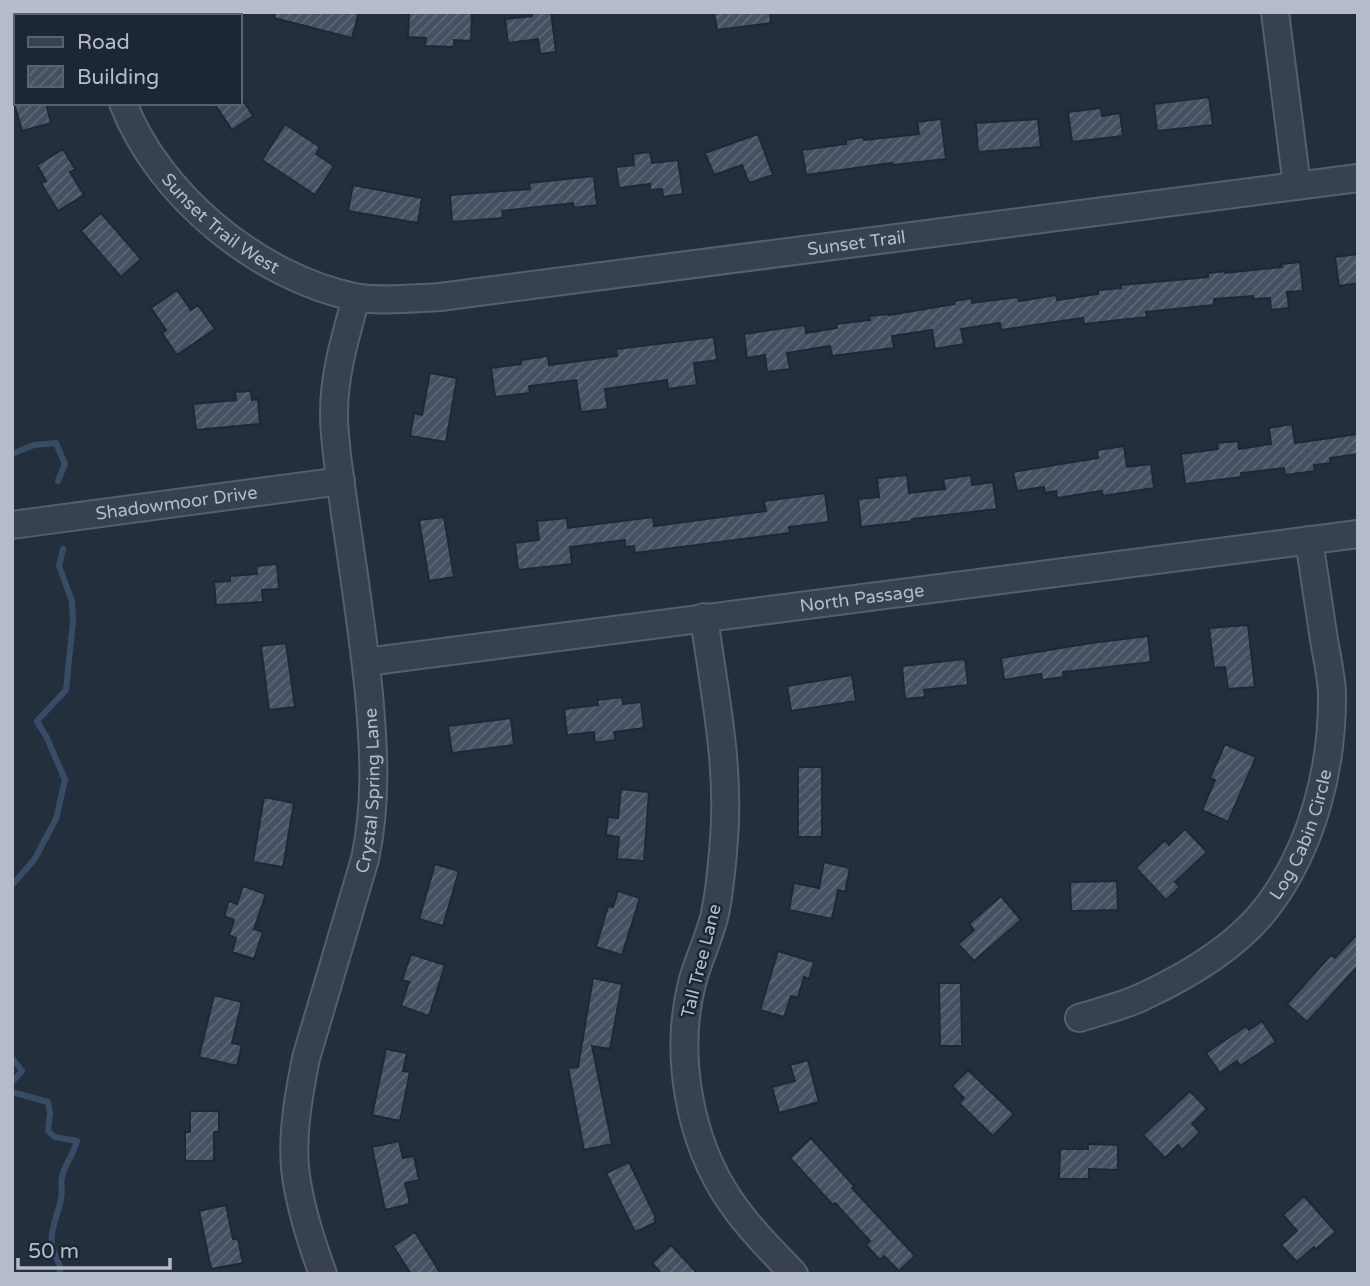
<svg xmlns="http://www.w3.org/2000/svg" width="1370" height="1286" font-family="'Varela Round',sans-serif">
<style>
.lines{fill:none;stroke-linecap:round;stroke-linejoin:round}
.stream{stroke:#394c67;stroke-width:6}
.building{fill:url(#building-hatch);stroke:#1f2835;stroke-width:2}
.minor-casing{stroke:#565f6c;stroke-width:30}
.minor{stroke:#38414e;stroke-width:26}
.labels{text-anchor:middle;stroke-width:5;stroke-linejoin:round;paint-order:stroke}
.street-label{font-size:18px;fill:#b4bcc9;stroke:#1d2633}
</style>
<defs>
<pattern id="building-hatch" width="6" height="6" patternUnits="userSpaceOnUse" patternTransform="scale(1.75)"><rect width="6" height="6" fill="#455162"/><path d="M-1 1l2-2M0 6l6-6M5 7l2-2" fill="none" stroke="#5d6877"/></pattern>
</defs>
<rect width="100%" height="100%" fill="#242f3e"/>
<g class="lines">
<path class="stream" d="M12,454L34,445L56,443L65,464L58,481
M12,885L34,860L56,819L65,780L47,738L37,721L66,690L73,621L72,601L59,566L63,549
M12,1058L22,1071L12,1082
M12,1092L48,1102L50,1113L48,1131L55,1137L77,1141C74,1154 64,1165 62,1177C60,1184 63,1192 61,1199C54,1230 44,1236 61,1268L59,1274"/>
</g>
<path class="building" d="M275,12H359L352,38L274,18Z
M409,12H472L471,41L454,40V47L425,46L426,38L408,37Z
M532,12H551L556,52L540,54L538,39L508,43L505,19L532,16Z
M714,12H770L771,23L717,30Z
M1209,97L1213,125L1157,131L1154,104Z
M14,103H46L51,123L22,131Z
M214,103H245L253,116L232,130Z
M1101,108L1102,116L1120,113L1123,136L1072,142L1068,112Z
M941,119L946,159L892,165V163L806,175L802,150L846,144V140L863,137L864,140L919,134L917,122Z
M1038,119L1041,147L978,152L976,123Z
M285,124L320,147L316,154L334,166L315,195L262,160Z
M758,134L773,175L749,183L742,165L714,175L705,153Z
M63,149L75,169L70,172L84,195L58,211L41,183L46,181L37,165Z
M650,152L652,163L678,160L683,194L663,197L662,189L650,190V184L619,188L616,167L634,165L633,154Z
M594,176L597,205L574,208L573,203L502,211L503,218L452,222L450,195L530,189L529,183Z
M353,185L422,198L418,223L348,211Z
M101,213L141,259L121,277L81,231Z
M1358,254V283L1339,286L1335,257Z
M1300,262L1303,291L1287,292L1289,308L1271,310L1270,298L1253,299V296L1214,299V305L1146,312L1147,317L1084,324L1083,318L1001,330L1000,323L961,329L964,344L935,349L932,330L892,336L894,348L832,356L830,346L787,353L790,369L767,372L765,355L747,358L744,334L805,325L806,333L837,328V324L870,320L869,316L889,314V315L955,304V301L971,298L972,303L1018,297L1019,301L1056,295L1057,300L1098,294V290L1121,288V285L1208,277V273L1225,271V273L1282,267L1281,264Z
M177,290L191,310L198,305L215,329L177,355L162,333L166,330L151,308Z
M714,337L717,360L694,363L697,385L668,389L667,380L605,389L608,409L581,412L576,380L529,386L530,393L495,397L491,368L521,364V360L548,356L549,365L617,356L616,349Z
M430,373L457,378L446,442L410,436L414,413L422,415Z
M251,391L252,400L258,399L260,424L196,430L193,404L236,400L235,392Z
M1292,424L1295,443L1358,434V454L1330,458L1331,463L1314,465L1315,471L1285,475L1284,468L1241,473L1242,477L1185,484L1181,454L1218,449L1217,443L1238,441L1239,449L1271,444L1269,428Z
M1124,446L1127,467L1151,464L1154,488L1103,496L1102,491L1057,498L1056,491L1045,493L1044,487L1017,491L1013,472L1098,458L1097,450Z
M907,475L909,493L945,489L943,479L971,475L972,485L993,482L997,509L912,519L913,521L861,527L858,499L879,497L877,478Z
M825,493L829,522L789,527L790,533L635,553L634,546L625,547V540L570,547L572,564L518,570L515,543L539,540L537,521L567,518L568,528L653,517L654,526L766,511L764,501Z
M444,517L454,577L429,581L419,520Z
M277,564L279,589L262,590L263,602L216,605L214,582L230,581V576L257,574L256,566Z
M1248,625L1255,687L1228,689L1225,667L1214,668L1209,628Z
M1148,636L1151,662L1063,672L1064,677L1042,680L1041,674L1004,680L1001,658L1091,643Z
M286,643L295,707L269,710L261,646Z
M965,659L968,685L924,690L925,697L905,699L902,666Z
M852,675L856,701L791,711L787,686Z
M622,697L623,704L641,702L644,728L614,732L616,740L595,743L594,732L567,735L564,709L598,705L597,700Z
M511,718L514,745L452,753L448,726Z
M1225,744L1256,757L1228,822L1202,810L1215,780L1210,778Z
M798,767H822V837H798Z
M621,789L649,792L644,861L617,859L619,837L606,835L608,817L618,818Z
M264,797L294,803L283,867L253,862Z
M1185,829L1207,852L1175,882L1180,887L1166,900L1136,868L1165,840L1169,845Z
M824,862L850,868L845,892L838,890L832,919L789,910L794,883L819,888Z
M435,864L459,871L443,926L419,919Z
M1117,881L1118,910L1071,911L1070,882Z
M243,886L266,894L254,929L263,932L254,959L232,952L236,938L229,935L234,920L224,916L229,901L237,904Z
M618,891L640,898L622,955L596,947L608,906L613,907Z
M1001,896L1021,920L974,961L958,944L974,930L969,924Z
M1358,933V966L1307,1022L1287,1004L1331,955L1335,958Z
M778,951L814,962L809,979L804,977L798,998L791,996L784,1017L760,1010Z
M411,954L445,965L429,1016L401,1006L409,982L402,980Z
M593,978L622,984L610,1049L592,1046L612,1144L584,1150L568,1068L578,1067Z
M939,983H961L962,1046H940Z
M214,995L242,1002L232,1043L242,1045L237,1066L199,1057Z
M1262,1021L1276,1042L1240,1066L1237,1061L1220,1073L1206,1053L1246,1026L1249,1030Z
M386,1049L407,1053L403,1071L410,1072L400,1121L372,1115Z
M808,1060L819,1102L779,1113L772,1087L795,1081L790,1065Z
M968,1070L1014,1114L993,1136L959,1103L964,1098L952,1086Z
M1190,1091L1207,1109L1192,1124L1200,1132L1182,1150L1178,1145L1165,1158L1143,1135Z
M190,1111H219V1132H214V1161H185V1132H190Z
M811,1138L854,1186L852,1188L915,1256L899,1271L884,1256L880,1260L866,1245L870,1241L835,1203L833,1205L790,1158Z
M399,1141L403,1158L414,1156L419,1180L405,1183L410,1204L385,1210L372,1147Z
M1088,1144L1118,1145V1170L1089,1169V1179H1059L1060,1149H1088Z
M629,1162L655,1216V1223L635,1232L606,1173Z
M1304,1196L1336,1232L1316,1249L1314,1247L1297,1262L1281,1245L1297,1231L1283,1215Z
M226,1205L233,1239H238L243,1263L211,1269L199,1211Z
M415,1232L441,1274H411L393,1246Z
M671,1245L698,1274H662L652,1263Z"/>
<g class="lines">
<g class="minor-casing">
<g id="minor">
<path d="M101,12L102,16"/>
<path d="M1275,12L1297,186"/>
<path id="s1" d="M123,103C158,195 258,277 354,297C378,302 414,298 440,297L1358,178"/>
<path id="s2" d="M12,525L341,481"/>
<path d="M704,617C714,691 730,765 724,839C722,865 720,893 714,918C708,940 698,961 692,983C674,1055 689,1141 731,1202C749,1228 772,1251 794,1274"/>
<path id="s3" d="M366,662L1358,534"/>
<path id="s4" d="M1079,1018C1101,1011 1124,1006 1144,996C1189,975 1237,947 1268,906C1313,846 1333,767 1332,692C1331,675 1327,657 1324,640C1319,606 1314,573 1309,540"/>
<path id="s5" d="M323,1274C310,1239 299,1204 295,1168C292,1131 299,1094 306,1058L365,859C377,803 374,750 369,694C363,634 354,574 345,514C341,482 334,445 334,413C334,373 346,335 356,298"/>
</g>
</g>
<use href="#minor" class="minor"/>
</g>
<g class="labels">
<g class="street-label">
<text dy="6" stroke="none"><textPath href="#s1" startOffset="158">Sunset Trail West</textPath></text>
<text dy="6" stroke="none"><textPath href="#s1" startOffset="819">Sunset Trail</textPath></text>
<text dy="6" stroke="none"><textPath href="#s2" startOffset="166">Shadowmoor Drive</textPath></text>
<text dy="6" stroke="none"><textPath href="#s3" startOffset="500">North Passage</textPath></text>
<text dy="6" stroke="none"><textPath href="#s5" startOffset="497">Crystal Spring Lane</textPath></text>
<text dy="6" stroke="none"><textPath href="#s4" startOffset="303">Log Cabin Circle</textPath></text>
<text transform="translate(701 961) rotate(-76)" y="6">Tall Tree Lane</text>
</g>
</g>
<rect width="1370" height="1286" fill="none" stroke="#b4bcc9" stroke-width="28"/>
<rect x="14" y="14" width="228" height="91" fill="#1d2633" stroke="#59626f" stroke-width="2"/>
<rect x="28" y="37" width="35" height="10" fill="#38414e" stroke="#59626f" stroke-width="2"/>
<text x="77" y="49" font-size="21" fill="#b4bcc9">Road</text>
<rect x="28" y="66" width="35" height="21" fill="url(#building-hatch)" stroke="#59626f" stroke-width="2"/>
<text x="77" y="84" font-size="21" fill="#b4bcc9">Building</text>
<path d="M18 1258v10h152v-10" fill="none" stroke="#b4bcc9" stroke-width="3.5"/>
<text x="28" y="1258" font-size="21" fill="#b4bcc9" stroke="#1d2633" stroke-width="5" paint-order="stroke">50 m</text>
</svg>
